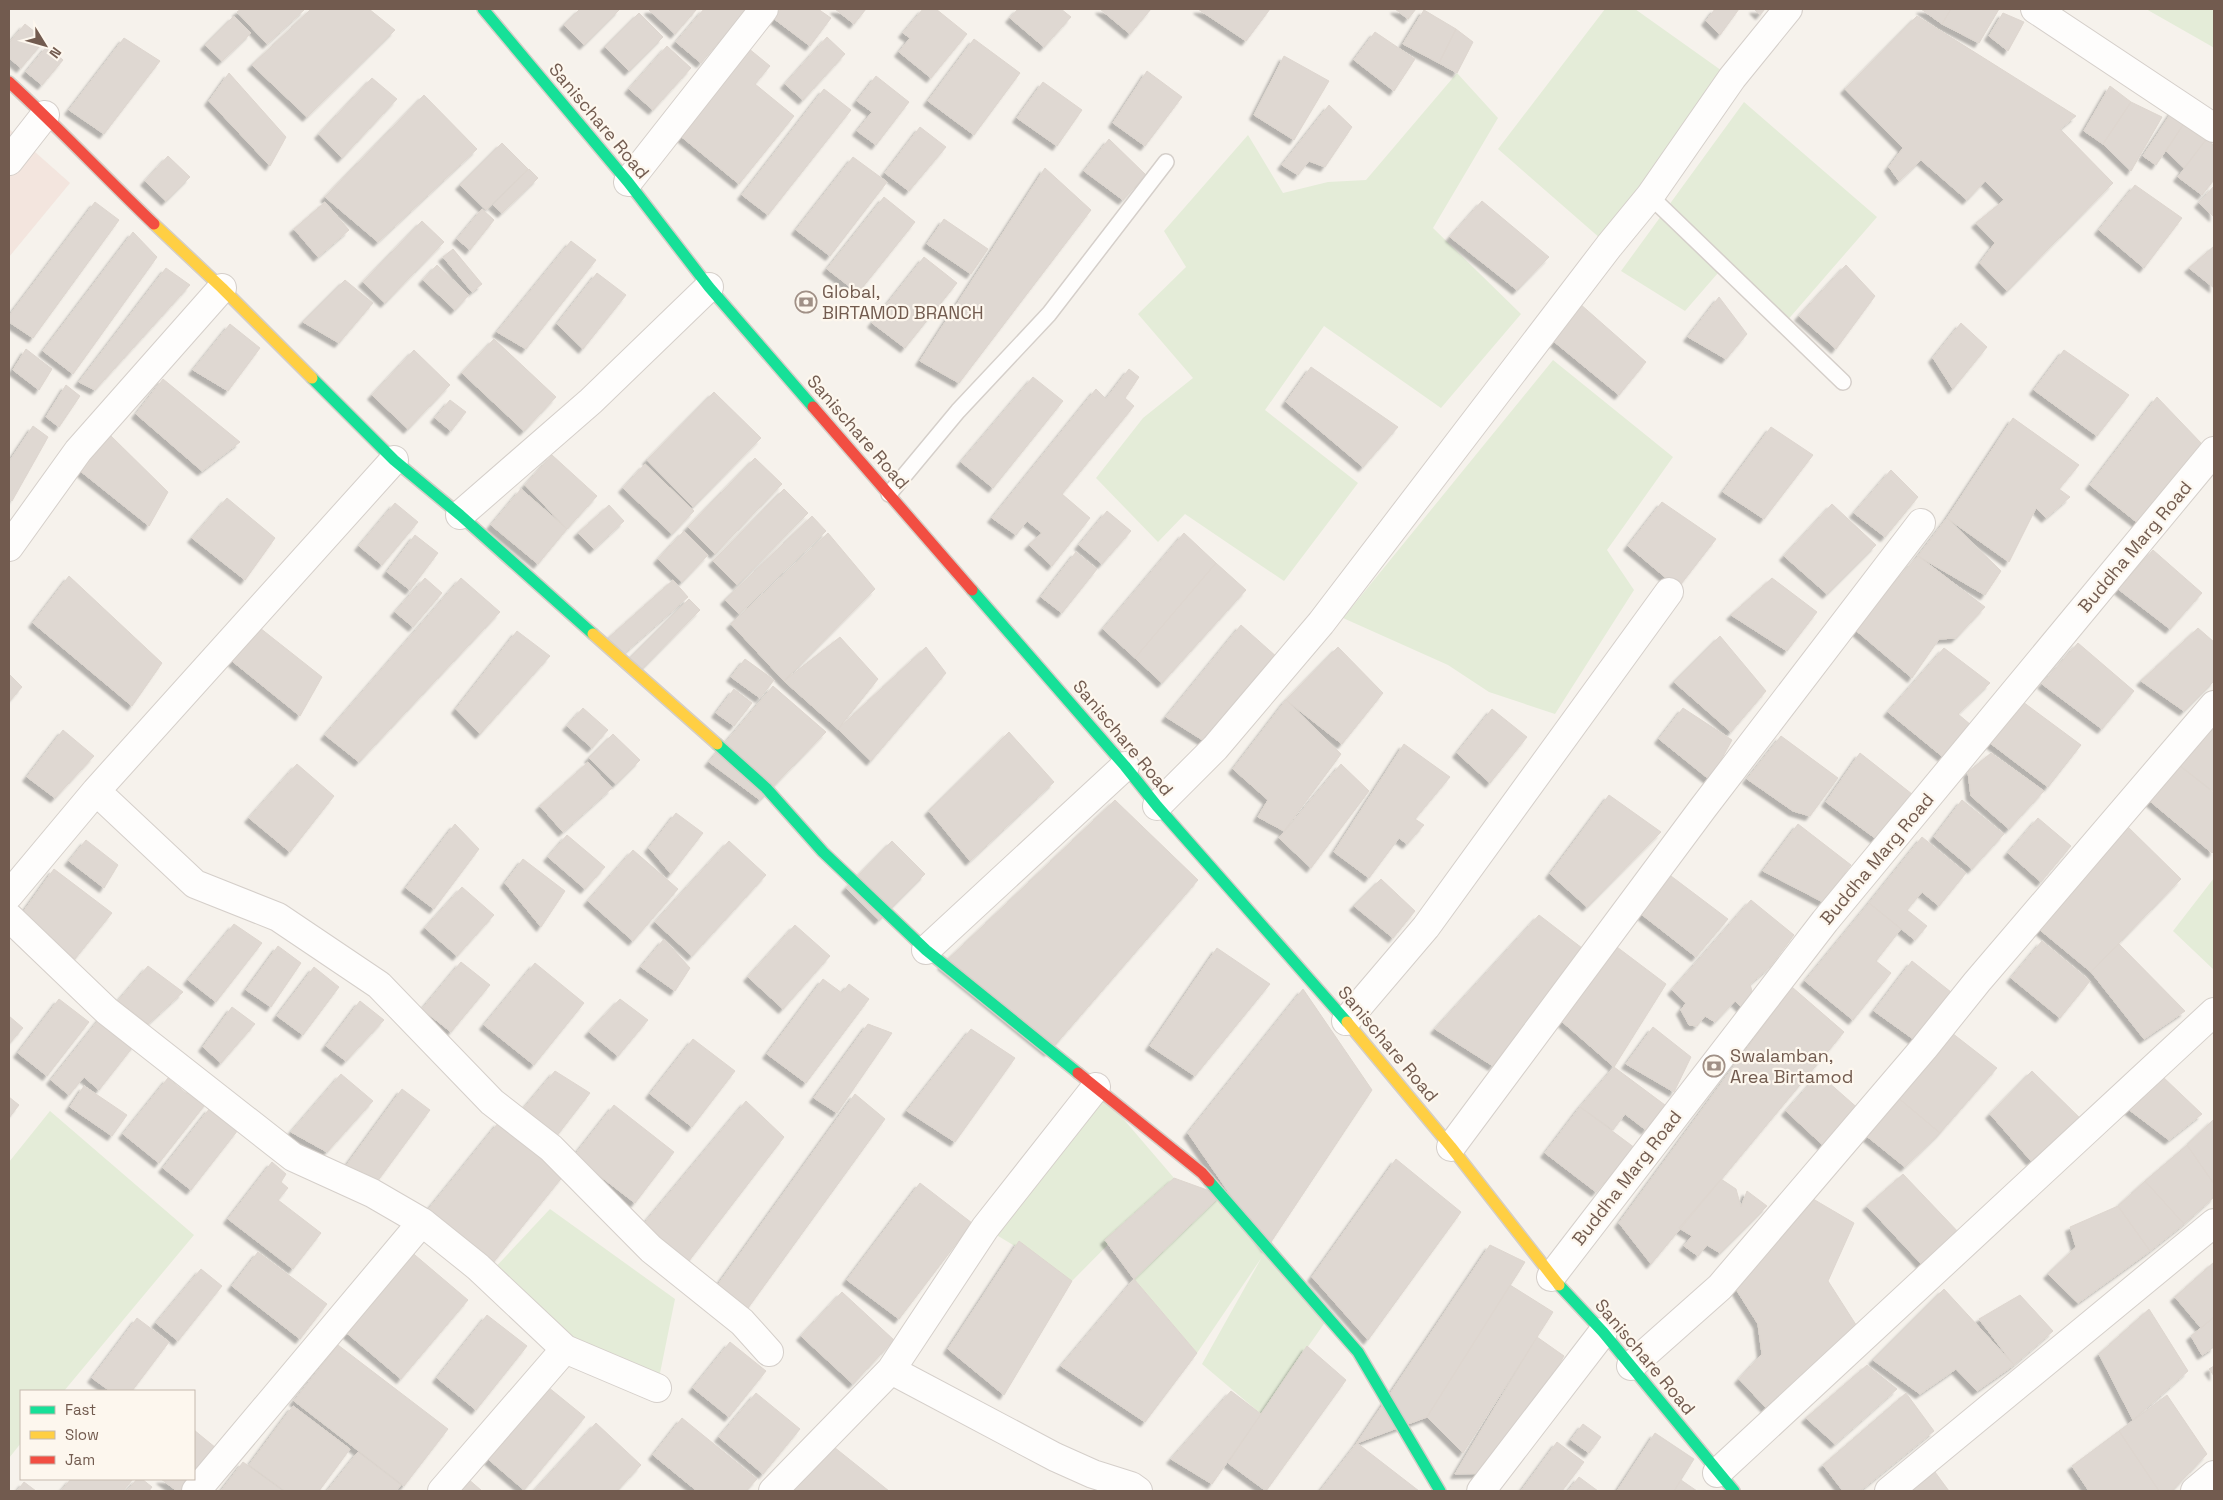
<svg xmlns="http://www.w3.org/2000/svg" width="2223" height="1500" font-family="'Space Grotesk',sans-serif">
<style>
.commercial{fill:#f3e5de}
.green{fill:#e4ecd8}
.building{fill:#dfd8d2;stroke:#ded6cf;filter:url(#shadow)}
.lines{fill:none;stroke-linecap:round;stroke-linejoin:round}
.lane-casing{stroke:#d5cfca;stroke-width:18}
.street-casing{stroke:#d5cfca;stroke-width:30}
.fast-casing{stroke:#d4cec7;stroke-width:14}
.slow-casing{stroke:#d4cec7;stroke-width:14}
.jam-casing{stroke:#d4cec7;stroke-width:14}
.lane{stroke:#fefdfc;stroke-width:15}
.street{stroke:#fefdfc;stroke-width:28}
.fast{stroke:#16e098;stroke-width:11}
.slow{stroke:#ffcf43;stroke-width:11}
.jam{stroke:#f24e42;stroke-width:11}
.labels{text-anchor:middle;stroke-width:4.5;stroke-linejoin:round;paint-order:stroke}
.street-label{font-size:18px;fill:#725b4f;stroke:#fdf7ee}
.poi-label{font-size:18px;fill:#725b4f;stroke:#fdf7ee;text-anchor:start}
</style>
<defs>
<filter id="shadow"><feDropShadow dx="-4.5" dy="4.5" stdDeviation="1" flood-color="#0004"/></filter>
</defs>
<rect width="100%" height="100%" fill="#f6f2ec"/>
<path class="commercial" d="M9,129L70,183L9,257Z"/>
<path class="green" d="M1605,9H1635L1732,78L1609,246L1498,149Z
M2146,9H2214V48L2211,46Z
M1457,73L1498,118L1433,228L1521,314L1441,408L1324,326L1265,410L1358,483L1284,581L1185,514L1158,542L1096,478L1143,418L1193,378L1138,314L1186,267L1164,231L1248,135L1283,193L1328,182L1366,180Z
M1744,102L1877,217L1779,330L1724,266L1685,311L1621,271Z
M1553,360L1673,457L1607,550L1634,590L1555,714L1489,692L1448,665L1343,618Z
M2214,878V970L2173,931Z
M1096,1087L1174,1178L1072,1281L985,1228Z
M50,1111L194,1235L64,1391H21V1443L9,1458V1162Z
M1221,1195L1328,1318L1261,1414L1202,1364L1262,1257L1197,1353L1134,1279Z
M550,1209L675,1299L657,1388L567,1344L490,1273Z"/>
<path class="building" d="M241,9H305L267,44L237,12Z
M311,9H369L395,30L307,117L252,65Z
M580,9H620L584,45L564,25Z
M650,9H697L675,34L649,10Z
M704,9H747L701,63L676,42Z
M781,9H818L831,18L810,46L773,18Z
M835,9H866L854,24Z
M923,9H936L967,34L931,78L899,52L910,38L903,33Z
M1018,9H1061L1071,17L1044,47L1010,18Z
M1100,9H1151L1130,34Z
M1198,9H1270L1246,41Z
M1395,9H1416L1408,19Z
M1715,9H1739L1720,35L1706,21Z
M1754,9H1765L1760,15Z
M1921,9H1951L1942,24Z
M1951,9H1999L1979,43L1942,24Z
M1424,10L1456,29L1439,63L1403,44Z
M639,13L663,37L629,71L605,47Z
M2003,13L2024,22L2008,51L1989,36Z
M234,16L251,33L222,61L205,45Z
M1917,16L2076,116L2060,129L2113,183L2007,291L1980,263L1995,243L1976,223L2004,200L1985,181L1967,200L1921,160L1899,181L1889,167L1903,148L1845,89Z
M25,24L45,40L21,68L9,58V43Z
M1456,29L1473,42L1457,73L1439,63Z
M1375,32L1415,59L1394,91L1354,60Z
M827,37L845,54L803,100L785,84Z
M124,38L160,61L104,134L69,110Z
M974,39L1020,73L974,135L928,101Z
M47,46L63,60L42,85L26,72Z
M667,46L691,68L653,110L629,89Z
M748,48L770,66L755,84L794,116L739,184L678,134Z
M1284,56L1329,81L1294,140L1254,115Z
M1147,71L1182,97L1145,146L1113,123Z
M229,73L286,137L270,166L209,101Z
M876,76L909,102L876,145L857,131L872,112L857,101Z
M372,78L397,99L342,158L319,134Z
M1043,82L1082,110L1057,146L1017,118Z
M2110,86L2131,102L2103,144L2084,131Z
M824,89L851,110L768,215L742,195Z
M424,95L477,149L378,242L325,197Z
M2131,102L2162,117L2131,171L2103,144Z
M1329,105L1352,127L1325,167L1309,161L1298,175L1282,165Z
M2174,109L2185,122L2156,165L2143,156Z
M2185,122L2208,137L2184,168L2166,151Z
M920,127L946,147L909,191L885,173Z
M2208,137L2214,147V180L2202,195L2178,177Z
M1109,139L1146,175L1123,200L1084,171Z
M502,143L528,169L486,210L460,185Z
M168,156L190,177L166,201L145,181Z
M853,157L887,182L830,256L796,230Z
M1045,168L1091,210L959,383L920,361Z
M529,169L538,178L502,213L493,205Z
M2135,185L2182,218L2144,268L2099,230Z
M2214,186V217L2199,203Z
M884,197L915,222L858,293L827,269Z
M1482,201L1549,257L1517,290L1450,237Z
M95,202L119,220L33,338L9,322V316Z
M325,202L349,230L318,257L294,229Z
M482,209L494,220L470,250L457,239Z
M944,219L988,249L971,274L927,244Z
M422,221L444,242L385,303L363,282Z
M133,232L157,257L73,374L43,351Z
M571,241L596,260L526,349L497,332Z
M2214,246V288L2189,268Z
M453,249L482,284L472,292L443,257Z
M924,257L957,283L905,348L872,323Z
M437,265L469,295L455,310L423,280Z
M1846,265L1875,296L1836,349L1799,316Z
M166,268L190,285L95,390L79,382Z
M597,273L626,295L583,349L557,324Z
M345,280L373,303L339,343L303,322Z
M1719,297L1747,334L1726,359L1688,337Z
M1579,303L1646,362L1619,395L1552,340Z
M1961,323L1987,347L1953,389L1933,358Z
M230,324L260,348L228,391L193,370Z
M494,339L556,397L524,431L462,373Z
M26,349L52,369L39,390L13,370Z
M414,350L450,385L408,429L372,395Z
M2064,350L2129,395L2097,436L2034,390Z
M1311,367L1398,427L1363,467L1286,402Z
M1129,369L1139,377L1125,398L1134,406L1062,494L1090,518L1052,566L1029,545L1042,533L1027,521L1016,535L992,518L1096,389L1106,399Z
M1033,377L1063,401L993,488L961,462Z
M163,379L240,442L202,471L136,414Z
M66,385L80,396L59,427L46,417Z
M714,392L761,438L693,507L647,460Z
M2157,397L2202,444L2139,524L2090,485Z
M450,400L466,412L451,431L435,418Z
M2013,418L2079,465L2059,489L2070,497L2046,518L2036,508L2009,562L1947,518Z
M33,426L48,437L12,501L9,499V462Z
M1771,427L1813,455L1764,519L1723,492Z
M110,435L168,492L149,526L79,470Z
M552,455L597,496L567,529L525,485Z
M755,458L782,484L715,554L688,527Z
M645,464L694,511L672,534L623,488Z
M1891,470L1918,497L1885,537L1854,513Z
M521,489L567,529L538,564L491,525Z
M784,489L808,513L737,585L713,561Z
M227,498L275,538L245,580L192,538Z
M1662,502L1716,539L1678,588L1628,546Z
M395,503L418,522L382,565L359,546Z
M1832,504L1876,545L1827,594L1784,556Z
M609,505L624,521L594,549L578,533Z
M1107,511L1131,531L1102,564L1079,545Z
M812,516L826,531L739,614L725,600Z
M1947,518L2001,571L1985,595L1918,556Z
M684,531L708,555L682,582L658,559Z
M828,533L875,589L784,681L731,624Z
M1184,533L1216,563L1135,658L1103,629Z
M415,535L438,553L410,590L387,572Z
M2153,550L2202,593L2170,629L2118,589Z
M1076,552L1097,569L1062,613L1041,597Z
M1918,556L1985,607L1956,638L1939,639L1912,678L1853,628Z
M1216,563L1246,590L1162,683L1135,658Z
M69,576L162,663L132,706L33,623Z
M425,578L442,593L413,627L395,612Z
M461,578L500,612L359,762L325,735Z
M1772,578L1817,612L1787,651L1731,615Z
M673,580L688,597L621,656L606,640Z
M689,599L700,610L640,671L628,660Z
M1241,625L1278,658L1212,746L1166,717Z
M260,628L322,677L300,716L232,661Z
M2198,628L2214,642V681L2184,711L2141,681Z
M517,631L550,656L480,734L456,709Z
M1720,636L1766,691L1731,732L1674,682Z
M840,637L878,679L838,729L784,681Z
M2078,643L2134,691L2102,729L2042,684Z
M926,647L946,673L871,761L838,729Z
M1338,647L1383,693L1342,744L1286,700Z
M1944,648L1990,683L1958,714L1971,725L1943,757L1888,712Z
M745,659L774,680L760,698L731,677Z
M9,674L22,687L9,702Z
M773,686L826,732L760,800L709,762Z
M734,689L752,703L734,726L716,713Z
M1286,700L1341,754L1284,831L1258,817L1268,800L1233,769Z
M2023,702L2081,745L2048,787L1990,743Z
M583,708L608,730L592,748L567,726Z
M1683,708L1732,740L1710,780L1659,739Z
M1492,709L1527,737L1490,783L1457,753Z
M2214,723V792L2175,762Z
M63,730L94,756L55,798L27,777Z
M1009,732L1054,782L970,861L929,811Z
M613,734L640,760L616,784L589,758Z
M1781,736L1838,778L1810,816L1793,811L1747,779Z
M1404,744L1450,777L1415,819L1424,825L1407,844L1399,838L1369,878L1334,852Z
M1860,753L1917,798L1879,841L1826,802Z
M1991,753L2044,791L2009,829L1971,796L1968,772Z
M588,762L612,788L563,832L540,806Z
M2175,762L2214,793V851L2212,853L2145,797Z
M297,764L334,796L290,852L249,818Z
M1341,764L1369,791L1311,868L1279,838Z
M1609,795L1661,832L1587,907L1550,874Z
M1115,800L1198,880L1049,1052L942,965Z
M1962,800L2004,834L1972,869L1934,837Z
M676,813L703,833L671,874L649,848Z
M2038,818L2071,846L2041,882L2008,853Z
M455,824L479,849L434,909L406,888Z
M1798,824L1851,865L1823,902L1763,871Z
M2126,825L2181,879L2091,972L2034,925Z
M567,835L605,867L585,889L548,857Z
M1922,837L1966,873L1939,906L1922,892L1907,910L1927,926L1915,940L1869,903Z
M86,840L118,865L104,888L69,861Z
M729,841L766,875L692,956L655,922Z
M892,841L925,874L879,920L846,888Z
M633,850L678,889L633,941L588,901Z
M523,859L565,891L541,927L505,883Z
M54,869L112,913L75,959L21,915Z
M1671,876L1728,919L1696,957L1641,914Z
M1381,879L1415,911L1393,938L1354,906Z
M462,887L494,915L457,956L425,928Z
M1751,900L1794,935L1770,967L1750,984L1753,995L1743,1009L1735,1001L1715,1022L1705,1016L1697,1026L1689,1025L1681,1010L1686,1003L1672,990Z
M1869,903L1901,929L1876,961L1891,973L1853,1020L1805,981Z
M1539,915L1582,948L1493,1066L1435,1029Z
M234,924L262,943L216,1002L188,980Z
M795,925L830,956L783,1009L748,977Z
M664,939L690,968L675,991L641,967Z
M1609,941L1666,984L1614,1067L1559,1019Z
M2042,941L2090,981L2060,1018L2011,978Z
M2119,944L2185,1011L2144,1039L2091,972Z
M278,946L301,963L271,1007L246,990Z
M1217,948L1270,984L1195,1076L1150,1046Z
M1912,961L1961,1000L1923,1046L1874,1011Z
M461,962L490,985L451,1032L422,1009Z
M535,963L584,1003L534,1065L484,1025Z
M148,966L183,992L148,1024L118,1001Z
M314,967L339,987L303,1035L277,1016Z
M823,979L842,993L849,984L869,999L806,1083L767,1054Z
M1792,987L1844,1032L1651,1264L1619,1223Z
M1303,989L1372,1090L1267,1248L1188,1133Z
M59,999L89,1022L47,1076L18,1053Z
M620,999L648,1020L618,1056L589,1032Z
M360,1001L384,1020L346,1061L326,1046Z
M232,1007L255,1024L221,1063L203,1047Z
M9,1016L23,1028L9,1044Z
M102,1016L136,1043L99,1090L84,1077L69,1095L51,1080Z
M868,1024L892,1033L837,1113L814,1098Z
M1943,1026L1997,1068L1940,1133L1890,1091Z
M1653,1027L1691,1057L1674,1092L1626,1064Z
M971,1029L1015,1058L955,1142L907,1111Z
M693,1039L735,1071L692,1127L650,1094Z
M1614,1067L1665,1105L1646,1130L1625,1114L1613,1130L1580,1107Z
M555,1071L590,1093L556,1137L524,1108Z
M2032,1071L2084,1122L2031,1161L1990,1114Z
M341,1074L373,1101L327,1152L291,1132Z
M1819,1074L1861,1111L1827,1149L1786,1111Z
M2162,1076L2202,1114L2169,1140L2124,1106Z
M168,1078L187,1094L192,1088L208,1101L159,1163L123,1134Z
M84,1086L127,1115L112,1136L70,1107Z
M402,1089L430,1110L374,1186L346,1166Z
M1890,1091L1940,1133L1905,1167L1864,1134Z
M855,1094L885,1119L748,1308L712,1293Z
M9,1097L19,1105L9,1118Z
M746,1101L784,1137L682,1270L642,1226Z
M614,1105L674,1152L635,1203L574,1156Z
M1580,1107L1635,1148L1596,1192L1545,1153Z
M210,1108L238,1130L191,1190L163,1168Z
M2214,1119V1184L2187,1145Z
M499,1122L564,1175L488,1269L423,1216Z
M2187,1145L2214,1184V1197L2184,1224L2145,1181Z
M1396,1159L1461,1212L1368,1340L1312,1277Z
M272,1162L286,1174L281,1182L288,1188L278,1200L321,1233L293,1269L228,1219Z
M1903,1174L1962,1236L1926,1269L1867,1206Z
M1174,1178L1221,1195L1134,1279L1105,1240Z
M1721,1179L1736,1189L1741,1207L1747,1191L1767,1206L1720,1253L1707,1245L1698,1256L1684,1246L1692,1236L1679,1228Z
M2145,1181L2184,1224L2150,1251L2118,1206Z
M920,1183L972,1223L899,1319L847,1280Z
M1808,1196L1854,1223L1828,1281L1860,1331L1768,1410L1739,1379L1762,1354L1758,1324L1734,1286Z
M2118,1206L2150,1251L2078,1303L2048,1274L2076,1247L2070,1227Z
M1019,1241L1072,1281L1004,1395L948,1349Z
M1490,1245L1525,1262L1427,1417L1357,1443Z
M409,1250L468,1300L401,1379L342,1329Z
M258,1252L327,1304L300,1339L232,1286Z
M2214,1262V1317L2201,1328L2175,1297Z
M201,1269L222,1286L178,1341L156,1323Z
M1134,1279L1197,1353L1145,1422L1061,1366Z
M1510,1285L1553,1312L1463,1453L1427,1417Z
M1944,1289L2014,1365L1977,1391L1956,1369L1920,1394L1873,1360Z
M842,1292L894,1340L853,1384L801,1336Z
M2020,1295L2053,1331L2014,1365L1979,1319Z
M2149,1309L2188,1371L2133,1420L2099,1354Z
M487,1315L527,1346L476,1410L437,1378Z
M2214,1317V1347L2202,1355L2191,1336Z
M137,1318L169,1342L132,1391H110L92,1378Z
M1537,1337L1564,1356L1496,1473L1455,1474Z
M730,1342L766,1371L729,1417L693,1388Z
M338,1345L448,1429L404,1486L294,1401Z
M1307,1346L1346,1380L1266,1491L1228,1463Z
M1867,1365L1897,1389L1835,1444L1806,1418Z
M2214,1366V1376L2209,1369Z
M548,1387L585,1417L524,1490L488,1459Z
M1231,1391L1261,1414L1212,1484L1171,1459Z
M756,1393L800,1429L763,1474L719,1437Z
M1906,1393L1934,1431L1860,1491H1843L1823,1465Z
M2167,1395L2207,1454L2172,1491H2159L2119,1431Z
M293,1406L350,1449L319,1491H285L249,1465Z
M682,1418L757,1479L746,1491H697L653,1455Z
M596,1423L641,1465L617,1491H534Z
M1583,1424L1601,1437L1589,1453L1571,1440Z
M194,1430L216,1448L194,1477Z
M2119,1431L2159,1491H2089L2072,1466Z
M1655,1433L1694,1459L1674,1491H1617Z
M1557,1442L1584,1462L1562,1491H1521Z
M829,1443L889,1491H790Z
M1357,1443L1419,1491H1320Z
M358,1452L401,1485L396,1491H327Z
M243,1462L283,1491H221Z
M1935,1472L1949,1491H1911Z
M1579,1477L1598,1491H1568Z
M467,1478L482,1491H456Z
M71,1479H133L123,1491H61Z
M137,1479H142L152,1487L149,1491H127Z
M161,1479H192L183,1491H177Z
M1681,1480L1697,1491H1674Z
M24,1482L36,1491H17Z"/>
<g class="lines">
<g class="lane-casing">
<path id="lane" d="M1650,196L1843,382
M889,494L958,411L1049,314L1166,162"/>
</g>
<g class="street-casing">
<path id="street" d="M2035,9L2214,128
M9,161L45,115
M628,182L764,9
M460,515L591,401L709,287
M9,547L78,451L222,288
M96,791L195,884L278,917L379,985L492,1102L551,1148L651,1249L742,1322L769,1352
M1157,806L1215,748L1321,623L1609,246L1650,196L1732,78L1788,9
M9,895L96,791L394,460
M9,917L107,1011L293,1157L372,1193L422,1222L478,1267L565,1349L657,1388
M926,950L1125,766
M1346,1021L1426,927L1669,592
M1451,1147L1703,808L1921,523
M1551,1277L1825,921L2214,451
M1631,1366L1720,1287L1924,1048L1977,982L2214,705
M891,1370L1055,1457L1093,1474L1131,1486L1138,1491
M1717,1473L2214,1012
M196,1491L422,1222
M442,1491L565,1349
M773,1491L891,1370L985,1228L1096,1087
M1481,1491L1603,1332
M1889,1491L2214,1223
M2195,1491L2214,1475"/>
</g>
<g class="fast-casing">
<path id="fast" d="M483,9L628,182L709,287L813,407
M312,378L394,460L460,515L593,634
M972,590L1125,766L1157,806L1347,1022
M717,744L766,788L823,852L926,950L1078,1073
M1209,1181L1358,1352L1440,1491
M1559,1285L1603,1332L1734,1491"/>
</g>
<g class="slow-casing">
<path id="slow" d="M154,224L222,288L312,378
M593,634L717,744
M1347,1022L1451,1147L1559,1285"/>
</g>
<g class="jam-casing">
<path id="jam" d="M9,82C59,128 105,177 154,224
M813,407L972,590
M1078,1073L1202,1173L1209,1181"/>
</g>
<use href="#lane" class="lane"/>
<use href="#street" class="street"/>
<use href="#fast" class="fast"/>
<use href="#slow" class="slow"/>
<use href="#jam" class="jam"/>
</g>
<defs>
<g id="bank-ring" transform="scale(1.125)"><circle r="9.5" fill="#fdf7ee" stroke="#a09086" stroke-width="1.5"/><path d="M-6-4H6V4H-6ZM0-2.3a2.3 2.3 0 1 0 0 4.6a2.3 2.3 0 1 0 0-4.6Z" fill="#a09086"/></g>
</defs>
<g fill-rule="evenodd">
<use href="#bank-ring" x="806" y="302"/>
<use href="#bank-ring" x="1714" y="1066"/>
</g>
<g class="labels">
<g class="street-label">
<text transform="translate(599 121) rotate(50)" y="6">Sanischare Road</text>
<text transform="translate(858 432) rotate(49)" y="6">Sanischare Road</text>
<text transform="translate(2135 547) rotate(-50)" y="6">Buddha Marg Road</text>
<text transform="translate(1123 738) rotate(50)" y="6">Sanischare Road</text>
<text transform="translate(1877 859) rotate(-50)" y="6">Buddha Marg Road</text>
<text transform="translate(1388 1044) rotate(50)" y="6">Sanischare Road</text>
<text transform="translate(1627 1178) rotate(-52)" y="6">Buddha Marg Road</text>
<text transform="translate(1645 1357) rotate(50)" y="6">Sanischare Road</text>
</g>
<g class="poi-label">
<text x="822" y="298">Global,<tspan x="822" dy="21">BIRTAMOD BRANCH</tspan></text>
<text x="1730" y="1062">Swalamban,<tspan x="1730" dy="21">Area Birtamod</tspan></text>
</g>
</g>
<rect width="2223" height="1500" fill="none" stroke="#725b4f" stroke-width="20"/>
<rect x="20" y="1390" width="175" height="90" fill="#fdf7ee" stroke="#c5b9ae"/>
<rect x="30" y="1406" width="25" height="8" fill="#16e098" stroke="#c5b9ae"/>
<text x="65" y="1415" font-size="15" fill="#725b4f">Fast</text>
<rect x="30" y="1431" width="25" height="8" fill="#ffcf43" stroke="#c5b9ae"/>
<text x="65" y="1440" font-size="15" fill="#725b4f">Slow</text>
<rect x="30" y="1456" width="25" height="8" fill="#f24e42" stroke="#c5b9ae"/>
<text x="65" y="1465" font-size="15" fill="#725b4f">Jam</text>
<g transform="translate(45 45) rotate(127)" stroke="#fdf7ee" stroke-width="4" paint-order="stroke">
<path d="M0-4L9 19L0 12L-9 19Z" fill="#725b4f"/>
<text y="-8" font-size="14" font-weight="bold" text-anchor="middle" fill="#725b4f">N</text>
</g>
</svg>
